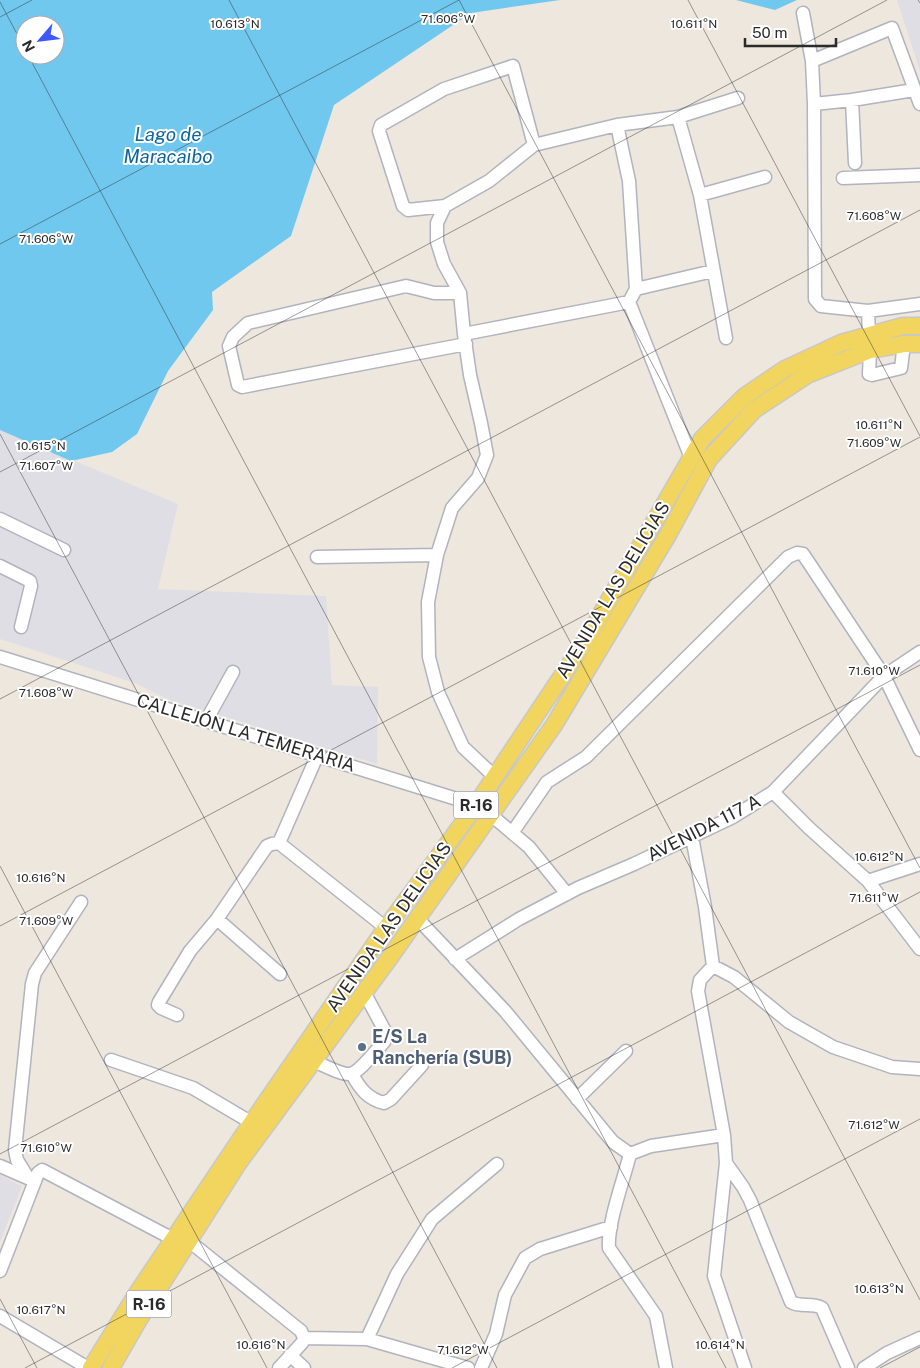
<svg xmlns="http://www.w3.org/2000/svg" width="920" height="1368" font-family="'Public Sans',sans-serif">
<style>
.industrial{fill:#e0dee5}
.water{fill:#71c8ef;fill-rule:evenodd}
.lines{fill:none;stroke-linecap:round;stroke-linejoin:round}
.minor-casing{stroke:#b1b3bf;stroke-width:15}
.major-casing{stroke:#c8c8c8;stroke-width:19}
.minor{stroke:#fff;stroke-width:12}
.major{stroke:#f1d55f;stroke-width:16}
.ticks{fill:none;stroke:#2b2b2b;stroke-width:1;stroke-opacity:0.45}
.service-dot{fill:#5c6f8a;stroke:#fff;stroke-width:2}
.labels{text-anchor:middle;stroke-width:4;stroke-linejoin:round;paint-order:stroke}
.shield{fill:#fff;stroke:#6b6b6b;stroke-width:1}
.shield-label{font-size:16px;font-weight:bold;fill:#2b2b2b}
.street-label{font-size:18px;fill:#2b2b2b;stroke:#fff}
.service-label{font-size:18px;font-weight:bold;fill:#4e5e75;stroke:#fff;text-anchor:start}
.water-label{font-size:19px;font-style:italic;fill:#0d659d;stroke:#fff}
.ticks-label{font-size:12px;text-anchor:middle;fill:#2b2b2b;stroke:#fff;stroke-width:4;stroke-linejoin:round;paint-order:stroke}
</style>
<rect width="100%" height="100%" fill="#ede7dd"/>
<path class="industrial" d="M897,0H920V71Z
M0,430L178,504L158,589L326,596L332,685L378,687L377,764L170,700L135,683L0,639Z
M0,1175L22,1186L0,1242Z"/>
<path class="water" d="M0,0H560L471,13L334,105L291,236L212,292L213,310L168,371L137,434L112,452L71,461L0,430ZM25,25H55V55H25Z
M736,0H797L775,10Z"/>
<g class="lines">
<g class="minor-casing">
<path id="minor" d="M803,13L812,61
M852,100L855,163
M814,104L852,100L914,90
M678,117L700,195L726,338
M617,125L629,181L636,289L629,302
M843,178L920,175
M700,195L765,177
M445,206L408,210L403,206L379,131L381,125L444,89L513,66L534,145
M636,289L713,271
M460,293H434L406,286L248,323L233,337L229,346L238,385L242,387L466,344
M868,311L920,304
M464,334L460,293L444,264L437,242V223L445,206L489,181L534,145L617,125L678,117L738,98
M869,335L868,311L821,306L815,299L814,104L812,61L892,28L920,104
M870,350L869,374L872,375L901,368L904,344
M0,519L64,550
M317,557L437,555
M0,566L30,581L31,586L21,627
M0,657L476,805L491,815L529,847L567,894
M206,721L233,672
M495,777L463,747L438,692L429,657L428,602L437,555L452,508L478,478L487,455L481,423L470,375L464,334L629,302L691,458
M773,792L809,828L868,881L920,949
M512,833L547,782L586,757L788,557L797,553L803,554L884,676L920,750
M692,837L705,907L713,966L734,977L789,1022L833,1047L892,1067L920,1069
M279,843L317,756
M868,881L920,864
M417,918L505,1011L613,1142L630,1154C624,1179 607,1224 609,1248L656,1316L666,1368
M217,919L280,974
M455,959L519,919L578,888L634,864L733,817L773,792L884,676L920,652
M713,966L700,980L698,991L724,1135L726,1163L743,1187L750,1200L791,1302C801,1308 812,1302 822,1308L848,1368
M177,1015L161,1008L158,1005L159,1002L190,951L217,919L267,846L272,844L279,843L386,928
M111,1060L193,1088L252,1123
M313,1061C322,1064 341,1075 350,1074C359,1073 377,1049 384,1042L386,1038V1033L364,992
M352,1074C360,1089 368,1099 384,1103L391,1099L422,1065
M577,1099L626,1051
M630,1154L651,1146L724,1135
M726,1163L714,1276L745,1368
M0,1166L30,1179
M28,1178L17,1160L15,1150L32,984L35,973L81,902
M189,1241L301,1331L304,1338
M0,1271L35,1181L38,1173L42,1170L173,1239
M0,1316L88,1368
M304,1338L367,1339L468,1368
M367,1339L397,1274L432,1219L497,1164
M290,1355L304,1368
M279,1368L302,1343L304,1338
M481,1368L496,1334L505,1295L525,1258L540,1249L611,1227
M864,1368L887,1353L920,1338"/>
</g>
<g class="major-casing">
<path id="major" d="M91,1368L138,1292L242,1137L386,928L476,805L586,640L702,439L745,396L785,369L841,343L903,326H920
M111,1368L138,1321L239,1162L388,960L554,725L669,533L709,459L754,410L807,375L870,350L904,344H920"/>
</g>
<use href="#minor" class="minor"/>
<use href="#major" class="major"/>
</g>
<path class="ticks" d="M229,0L920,1300M459,0L920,868M688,0L920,436M918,0L920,3M0,2L25,49M0,17L32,0M28,55L726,1368M0,244L459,0M0,434L497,1368M0,472L887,0M0,699L920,210M0,866L267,1368M0,926L920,437M0,1154L920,665M0,1299L37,1368M25,1368L920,892M452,1368L920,1119M880,1368L920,1347"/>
<circle class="service-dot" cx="362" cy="1047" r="5"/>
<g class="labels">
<g class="shield">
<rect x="453.5" y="791.5" width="45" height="27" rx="4"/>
<rect x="126.5" y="1290.5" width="45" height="27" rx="4"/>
</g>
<g class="shield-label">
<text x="476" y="811">R-16</text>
<text x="149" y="1310">R-16</text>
</g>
<g class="street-label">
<text transform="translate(613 590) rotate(-59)" y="6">AVENIDA LAS DELICIAS</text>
<text transform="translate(246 733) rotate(17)" y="6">CALLEJÓN LA TEMERARIA</text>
<text transform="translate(704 828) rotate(-27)" y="6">AVENIDA 117 A</text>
<text transform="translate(389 927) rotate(-55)" y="6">AVENIDA LAS DELICIAS</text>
</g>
<g class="service-label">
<text x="372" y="1043">E/S La<tspan x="372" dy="21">Ranchería (SUB)</tspan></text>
</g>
<g class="water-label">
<text x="168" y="141">Lago de<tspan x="168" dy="22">Maracaibo</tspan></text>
</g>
</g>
<g class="ticks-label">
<text x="448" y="23">71.606°W</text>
<text x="235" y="28">10.613°N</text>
<text x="694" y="28">10.611°N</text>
<text x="874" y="220">71.608°W</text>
<text x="46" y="243">71.606°W</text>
<text x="879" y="429">10.611°N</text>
<text x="874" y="447">71.609°W</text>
<text x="41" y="450">10.615°N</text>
<text x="46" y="470">71.607°W</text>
<text x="874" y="675">71.610°W</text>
<text x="46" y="697">71.608°W</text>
<text x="879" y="861">10.612°N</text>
<text x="41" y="882">10.616°N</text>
<text x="874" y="902">71.611°W</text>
<text x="46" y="925">71.609°W</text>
<text x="874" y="1129">71.612°W</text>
<text x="46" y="1152">71.610°W</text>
<text x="879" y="1293">10.613°N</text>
<text x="41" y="1314">10.617°N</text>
<text x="261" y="1349">10.616°N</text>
<text x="720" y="1349">10.614°N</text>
<text x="463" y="1354">71.612°W</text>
</g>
<g transform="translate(40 40) rotate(242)"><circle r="24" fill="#ffffff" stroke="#aaaaaa"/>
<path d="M0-4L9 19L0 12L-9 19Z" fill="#3e58fa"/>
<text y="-8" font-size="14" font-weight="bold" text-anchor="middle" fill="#2b2b2b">N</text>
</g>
<path d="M745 38v8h91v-8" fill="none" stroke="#2b2b2b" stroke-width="2.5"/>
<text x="752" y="38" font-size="15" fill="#2b2b2b" stroke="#ffffff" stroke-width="4" paint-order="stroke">50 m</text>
</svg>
